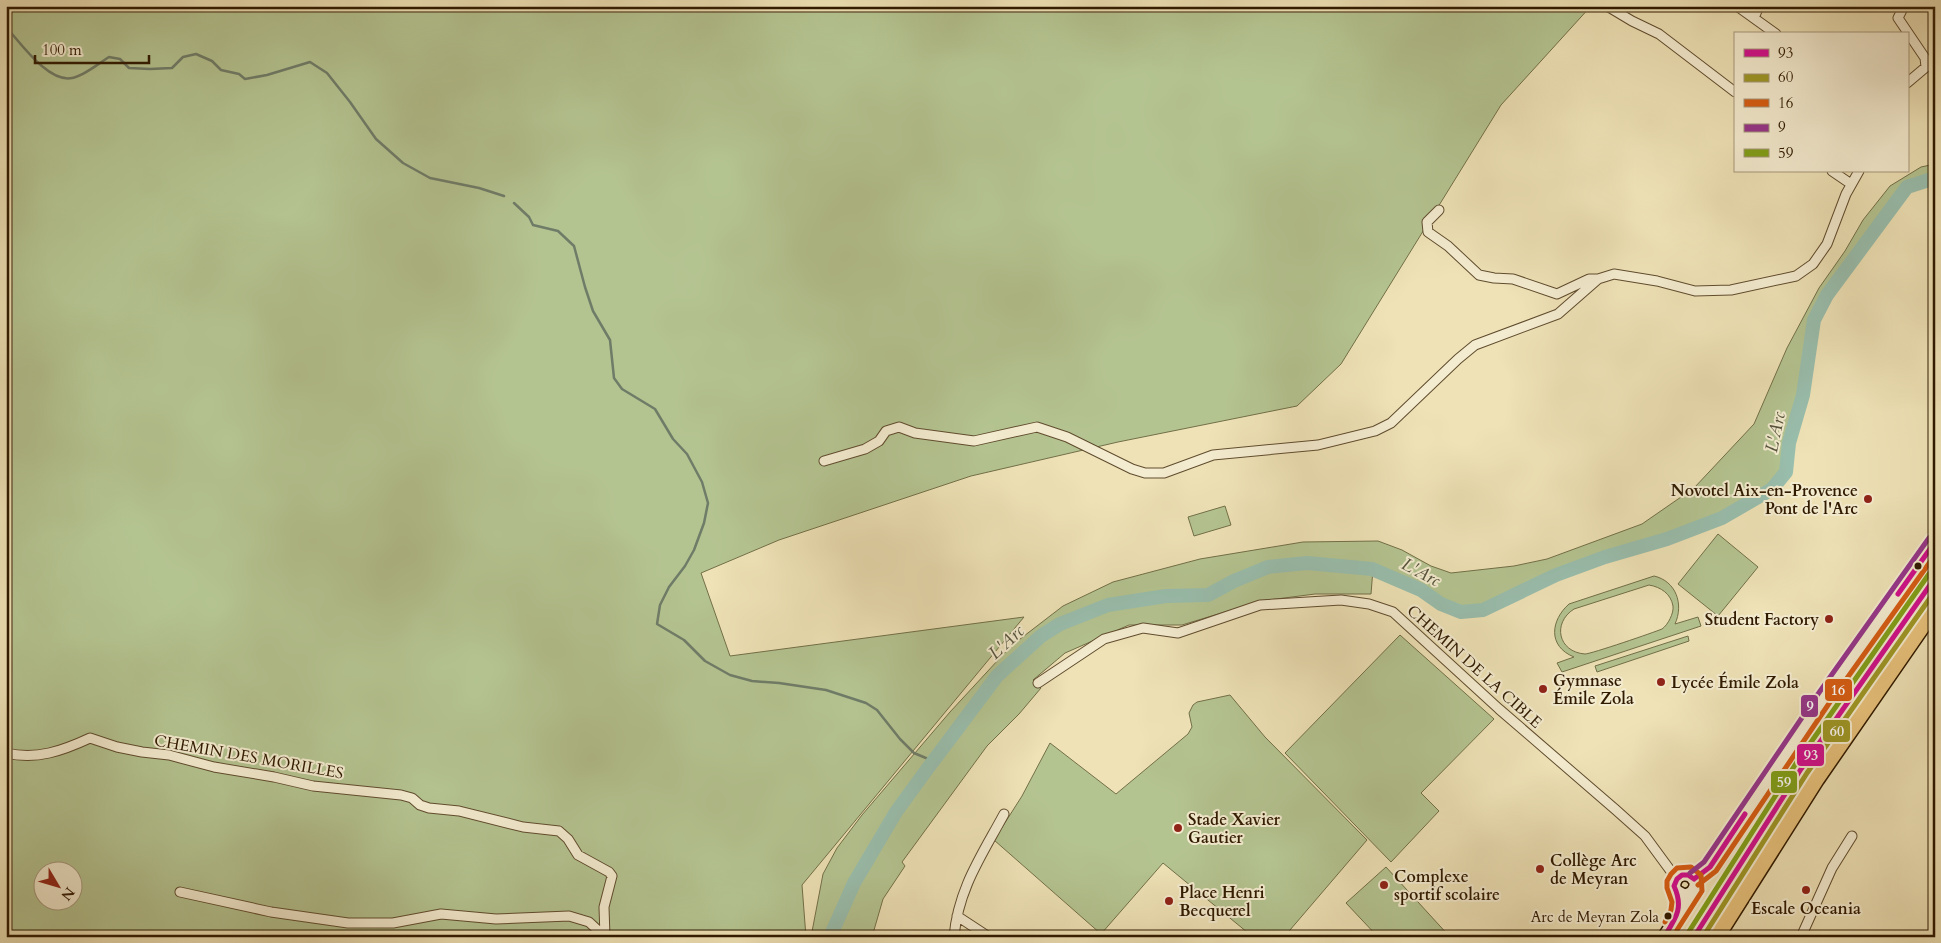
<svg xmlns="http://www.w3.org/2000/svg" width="1941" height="943" font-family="Cardo,serif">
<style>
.green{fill:#b4c491;stroke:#726f48;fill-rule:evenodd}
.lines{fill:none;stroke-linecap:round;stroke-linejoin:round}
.stream{stroke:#6f7c68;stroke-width:2.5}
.river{stroke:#99bead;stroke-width:14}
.minor-casing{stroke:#604c2e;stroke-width:11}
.secondary-casing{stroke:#301a00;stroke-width:15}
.motorway-casing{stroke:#301a00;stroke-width:19}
.minor{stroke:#f4ecd0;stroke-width:9}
.secondary{stroke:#f4ecd0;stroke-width:12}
.motorway{stroke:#e7c17b;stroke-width:16}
.bus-1-casing{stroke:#f4ecd0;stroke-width:9}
.bus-2-casing{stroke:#f4ecd0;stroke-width:9}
.bus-3-casing{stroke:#f4ecd0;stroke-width:9}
.bus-4-casing{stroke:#f4ecd0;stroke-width:9}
.bus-5-casing{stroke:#f4ecd0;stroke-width:9}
.bus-1{stroke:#d0108c;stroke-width:5}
.bus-2{stroke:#9e9726;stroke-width:5}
.bus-3{stroke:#d65d14;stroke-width:5}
.bus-4{stroke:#96368b;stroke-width:5}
.bus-5{stroke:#81a019;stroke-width:5}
.poi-dot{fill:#8f2418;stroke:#f4ecd0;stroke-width:2}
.bus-dot{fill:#301a00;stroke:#f4ecd0;stroke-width:2}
.labels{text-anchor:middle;stroke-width:4;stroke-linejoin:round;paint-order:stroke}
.bus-label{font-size:15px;fill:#301a00;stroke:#f4ecd0;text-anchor:end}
.poi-label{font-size:16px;font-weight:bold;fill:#301a00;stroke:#f4ecd0;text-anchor:start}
.street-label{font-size:16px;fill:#301a00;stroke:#f4ecd0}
.water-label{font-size:18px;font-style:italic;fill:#55533d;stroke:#f4ecd0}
.line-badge{stroke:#f4ecd0;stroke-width:2}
.badge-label{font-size:14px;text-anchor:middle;font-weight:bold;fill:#fff}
</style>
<rect width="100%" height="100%" fill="#eee2b6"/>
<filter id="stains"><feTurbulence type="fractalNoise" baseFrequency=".004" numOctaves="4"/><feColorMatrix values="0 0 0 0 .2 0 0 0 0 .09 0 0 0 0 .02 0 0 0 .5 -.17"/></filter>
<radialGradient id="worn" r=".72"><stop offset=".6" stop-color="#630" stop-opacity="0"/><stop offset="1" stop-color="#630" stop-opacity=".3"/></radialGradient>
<path class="green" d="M6,6H1591L1501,105L1341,364L1297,406L1118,442L971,476L779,540L701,573L730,656L1024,617L802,885L806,937H6ZM42,870H72V900H42Z
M1935,164V178L1907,187L1827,295L1814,320L1803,395L1789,443L1786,472L1772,489L1722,518L1667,539L1605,557L1549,578L1483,610L1461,612L1441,604L1421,590L1373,569L1371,594H1315L1261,601L1182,625H1129L1065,653L1033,680L1041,688L1019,714L987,746L902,862L905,866L883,899L872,937H811L823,874L837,848L862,815L950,712L1011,646L1063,606L1113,582L1200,559L1303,542L1378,541L1402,550L1431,566L1451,573L1514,566L1547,559L1642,524L1694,488L1754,424L1787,348L1819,288L1845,251L1863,220L1890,186L1921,167Z
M1225,506L1231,525L1194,536L1188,517Z
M1718,534L1758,567L1718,616L1678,584Z
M1654,576C1676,581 1684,604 1675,624L1698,617L1701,626L1562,672L1557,663L1574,657C1547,646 1551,620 1569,604ZM1649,585C1661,587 1671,594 1673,606C1674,613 1668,625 1662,629C1655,632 1591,654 1585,654C1558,652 1552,623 1574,609Z
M1400,635L1494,719L1421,793L1439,811L1391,862L1285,753Z
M1688,636L1689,641L1597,672L1595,666Z
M1230,695L1265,737L1367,840L1284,937H1253L1163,863L1101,934L994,840L1022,796L1050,743L1116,794L1188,734L1192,727L1189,713L1193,705L1197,702Z
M1386,867L1450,937H1378L1346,903Z"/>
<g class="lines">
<path class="stream" d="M6,27C20,42 48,83 72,78C84,76 99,63 109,57L120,59L129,68L150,69L172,68L183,57L196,54L212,61L221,70L239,74L245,79L267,75L310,62L327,73L350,102L376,139L403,163L430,178L479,188L504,196
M514,203L529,217L533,225L558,231L574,246L585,287L593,311L610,340L614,378L622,389L655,409L673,439L687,454L702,482L708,503L704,523L694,550L685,566L669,587L660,605L657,624L684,640L705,661L730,675L752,681L779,683L826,690L866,703L877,710L900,739L914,753L933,761"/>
<path class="river" d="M830,937L854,883L896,812L928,768L997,676L1041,636L1060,624L1108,605L1166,596L1208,595L1234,581L1268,567L1307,563L1372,569L1421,590L1441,604L1461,612L1483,610L1556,575L1605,557L1667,539L1722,518L1772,489L1786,472L1789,443L1803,395L1814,320L1827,295L1907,187L1935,178"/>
<g class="minor-casing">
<path id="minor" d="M1607,6L1632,21L1659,34L1735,92
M1737,6L1776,34
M1904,6L1898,18L1925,58L1926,67L1907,83
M1754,18L1759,6
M1832,171L1851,184
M1439,210L1427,222L1428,232L1448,246L1479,275L1494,278L1513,279L1557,294L1589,279H1598
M824,461L865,449L879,441L886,431L899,427L915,433L974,441L1037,427L1067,437L1132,469L1145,473H1164L1213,455L1318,445L1375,431L1391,423L1458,359L1475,345L1558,314L1598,279L1614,274L1657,281L1695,291L1731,290L1796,276L1813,264L1827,244L1846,194L1859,171
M1038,683L1104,639L1143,628L1178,633L1260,605L1341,600L1369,604L1393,612L1499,709L1616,810L1645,836L1670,870L1677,877
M6,753C37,760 62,751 90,738L117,747L142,752L169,755L214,767L274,777L313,786L401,795L412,798L420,805L429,808L459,811L523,827L559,831L568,839L578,855L609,872L612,876L604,907L605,937
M180,892L271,912L348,923H393L441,914L496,919L569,916L589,922L604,936
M957,916L989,937
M954,937C958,889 982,855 1004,814
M1801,937L1832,868L1852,836"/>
</g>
<g class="secondary-casing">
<path id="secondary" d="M1694,879L1710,867L1824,698L1935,542
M1664,937L1695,888L1696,882L1691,876C1682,872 1675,876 1674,886L1676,891L1685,896L1691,893"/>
</g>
<g class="motorway-casing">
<path id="motorway" d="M1694,937L1801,769L1935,578
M1716,937L1816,779L1935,607"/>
</g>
<use href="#minor" class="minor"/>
<use href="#secondary" class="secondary"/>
<use href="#motorway" class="motorway"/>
<g class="bus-1-casing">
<path id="bus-1" d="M1898,594L1935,542
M1694,879L1710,867L1745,814
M1664,937C1676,918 1684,908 1674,886L1677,879L1682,875H1688L1694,879
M1694,937L1801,769L1935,578"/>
</g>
<g class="bus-2-casing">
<path id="bus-2" d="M1703,937L1807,773L1935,591"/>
</g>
<g class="bus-3-casing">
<path id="bus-3" d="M1698,885L1716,871L1830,702L1935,555
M1665,922L1671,910L1672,902L1667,888V881L1671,874L1677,868L1691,867L1701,875L1702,891L1677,930"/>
</g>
<g class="bus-4-casing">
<path id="bus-4" d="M1690,873L1704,862L1818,694L1929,538"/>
</g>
<g class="bus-5-casing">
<path id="bus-5" d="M1688,933L1795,765L1929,574"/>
</g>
<use href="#bus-1" class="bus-1"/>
<use href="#bus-2" class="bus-2"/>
<use href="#bus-3" class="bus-3"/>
<use href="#bus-4" class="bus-4"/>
<use href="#bus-5" class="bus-5"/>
</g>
<g class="poi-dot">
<circle cx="1868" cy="499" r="5"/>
<circle cx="1829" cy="619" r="5"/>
<circle cx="1661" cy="682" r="5"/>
<circle cx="1543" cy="689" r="5"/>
<circle cx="1178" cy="828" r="5"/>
<circle cx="1540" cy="869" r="5"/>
<circle cx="1384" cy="885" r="5"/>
<circle cx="1806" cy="890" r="5"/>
<circle cx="1169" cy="901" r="5"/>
</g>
<g class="bus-dot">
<circle cx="1918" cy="566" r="4.5"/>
<circle cx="1668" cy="916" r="4.5"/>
</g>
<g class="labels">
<g class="bus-label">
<text x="1659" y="922">Arc de Meyran Zola</text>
</g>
<g class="poi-label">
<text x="1858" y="496" text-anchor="end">Novotel Aix-en-Provence<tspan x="1858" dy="18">Pont de l'Arc</tspan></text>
<text x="1819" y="625" text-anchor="end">Student Factory</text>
<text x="1553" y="686">Gymnase<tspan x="1553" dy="18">Émile Zola</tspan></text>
<text x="1671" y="688">Lycée Émile Zola</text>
<text x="1188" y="825">Stade Xavier<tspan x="1188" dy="18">Gautier</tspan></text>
<text x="1550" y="866">Collège Arc<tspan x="1550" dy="18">de Meyran</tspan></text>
<text x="1394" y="882">Complexe<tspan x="1394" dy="18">sportif scolaire</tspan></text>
<text x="1179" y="898">Place Henri<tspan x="1179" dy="18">Becquerel</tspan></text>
<text x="1806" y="914" text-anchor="middle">Escale Oceania</text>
</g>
<g class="street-label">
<text transform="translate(1475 666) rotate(42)" y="6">CHEMIN DE LA CIBLE</text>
<text transform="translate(249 756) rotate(10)" y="6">CHEMIN DES MORILLES</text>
</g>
<g class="water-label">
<text transform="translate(1775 432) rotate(-78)" y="6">L'Arc</text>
<text transform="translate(1421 572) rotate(28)" y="6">L'Arc</text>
<text transform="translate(1006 642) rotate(-43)" y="6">L'Arc</text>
</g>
</g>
<g class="line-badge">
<rect x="1824" y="678" width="29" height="24" rx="5" fill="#d65d14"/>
<rect x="1800" y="694" width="19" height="24" rx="5" fill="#96368b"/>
<rect x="1822" y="719" width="29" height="24" rx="5" fill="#9e9726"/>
<rect x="1796" y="743" width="29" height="24" rx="5" fill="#d0108c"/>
<rect x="1770" y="770" width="28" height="24" rx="5" fill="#81a019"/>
</g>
<g class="badge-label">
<text x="1838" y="695">16</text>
<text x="1810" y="711">9</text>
<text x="1837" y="736">60</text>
<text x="1811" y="760">93</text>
<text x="1784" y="787">59</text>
</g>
<rect width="1941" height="943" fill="none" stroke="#eee2b6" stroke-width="25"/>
<rect x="8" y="8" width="1926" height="928" fill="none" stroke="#301a00" stroke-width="2.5"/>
<rect x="12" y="12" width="1916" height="918" fill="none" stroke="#301a00"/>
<rect x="1734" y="32" width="175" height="140" fill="#f4ecd0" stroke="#a6987d"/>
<rect x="1744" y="49" width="25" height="8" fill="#d0108c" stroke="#a6987d"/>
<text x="1778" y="58" font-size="15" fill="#301a00">93</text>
<rect x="1744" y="74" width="25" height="8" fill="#9e9726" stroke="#a6987d"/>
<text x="1778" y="82" font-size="15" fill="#301a00">60</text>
<rect x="1744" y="99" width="25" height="8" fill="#d65d14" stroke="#a6987d"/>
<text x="1778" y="108" font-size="15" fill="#301a00">16</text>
<rect x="1744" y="124" width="25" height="8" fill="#96368b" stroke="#a6987d"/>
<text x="1778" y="132" font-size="15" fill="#301a00">9</text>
<rect x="1744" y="149" width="25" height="8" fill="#81a019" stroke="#a6987d"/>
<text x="1778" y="158" font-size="15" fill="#301a00">59</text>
<g transform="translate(58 886) rotate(128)"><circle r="24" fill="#f4ecd0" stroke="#a6987d"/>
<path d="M0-4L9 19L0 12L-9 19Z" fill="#8f2418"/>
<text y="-8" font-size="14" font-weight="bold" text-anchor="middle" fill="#301a00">N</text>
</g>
<path d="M35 55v8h114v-8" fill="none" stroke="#301a00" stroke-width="2.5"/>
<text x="42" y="55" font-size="15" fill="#301a00" stroke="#f4ecd0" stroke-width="4" paint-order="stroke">100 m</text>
<rect width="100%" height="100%" filter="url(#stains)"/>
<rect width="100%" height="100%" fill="url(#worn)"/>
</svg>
